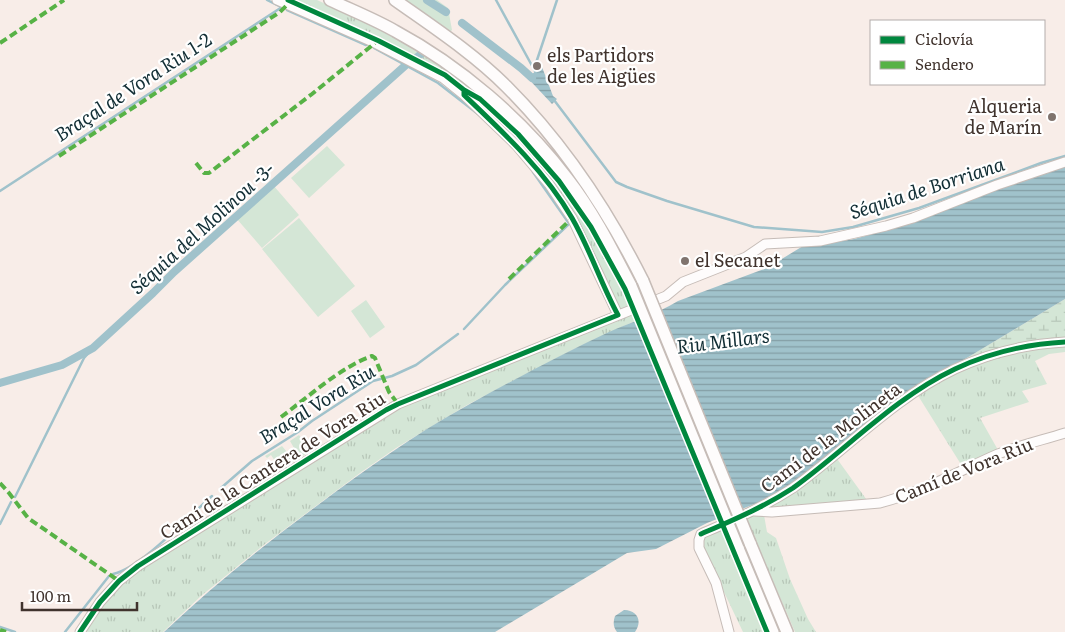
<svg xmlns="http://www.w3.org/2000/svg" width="1065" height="632" font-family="Literata,serif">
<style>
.grass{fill:url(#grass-tufts)}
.wetland{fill:url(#wetland-marsh)}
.garden{fill:#d4e6d6}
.water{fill:url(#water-rules)}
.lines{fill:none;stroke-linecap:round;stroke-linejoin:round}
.stream{stroke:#a0c2cb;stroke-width:2.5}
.canal{stroke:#a0c2cb;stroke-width:8}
.minor-casing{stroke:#c6bcb7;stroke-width:11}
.major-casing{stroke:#c6bcb7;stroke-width:14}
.minor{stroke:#fefcfc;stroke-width:9}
.major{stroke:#fefcfc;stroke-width:11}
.major-bridge-casing{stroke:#c6bcb7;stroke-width:14;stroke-linecap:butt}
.major-bridge{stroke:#fefcfc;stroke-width:11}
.quiet{stroke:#57b246;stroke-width:4;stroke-dasharray:8 4;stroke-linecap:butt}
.cycleway-casing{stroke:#fff;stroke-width:8}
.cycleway{stroke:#00873e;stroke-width:5}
.poi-dot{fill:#80746e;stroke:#fff;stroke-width:2}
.labels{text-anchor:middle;stroke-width:4.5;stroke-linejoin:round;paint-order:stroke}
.poi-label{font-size:18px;fill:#40332d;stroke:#fff;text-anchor:start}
.street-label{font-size:18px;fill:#40332d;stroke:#fff}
.water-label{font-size:19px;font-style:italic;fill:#122e35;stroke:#fff}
</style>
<defs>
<pattern id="grass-tufts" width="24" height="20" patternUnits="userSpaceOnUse" patternTransform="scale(1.25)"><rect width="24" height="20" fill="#d4e6d6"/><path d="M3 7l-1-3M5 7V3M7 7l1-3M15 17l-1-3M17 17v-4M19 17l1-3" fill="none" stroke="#b7c6b8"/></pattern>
<pattern id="wetland-marsh" width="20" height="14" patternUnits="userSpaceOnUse" patternTransform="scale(1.25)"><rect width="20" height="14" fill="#d4e6d6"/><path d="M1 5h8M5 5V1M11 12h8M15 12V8" fill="none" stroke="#b7c6b8"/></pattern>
<pattern id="water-rules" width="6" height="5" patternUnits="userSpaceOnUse" patternTransform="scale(1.25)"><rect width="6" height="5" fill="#a0c2cb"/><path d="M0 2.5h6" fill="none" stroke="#849ea5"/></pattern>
</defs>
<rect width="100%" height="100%" fill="#f8ede8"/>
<path class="grass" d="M293,0H317L373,26L420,52L472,89L469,90L464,89L445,74L360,29Z
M465,93C484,102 495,114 510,128C562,179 604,241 632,308L619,313L551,185Z
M633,310L637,320L580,346L467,405L396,448L360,473L265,544L201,596L163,632H81L120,581L387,411Z
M1065,343V352L1049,354L1035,361L1047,384L1022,391L1029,402L980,418L998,450L962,466L917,394L953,372L1014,351Z
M835,456L869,503L756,510Z
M764,515L767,532L776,538L790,579L808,619L816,632H795L745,517Z
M721,528L765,632H743L704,550L703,543L705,535Z"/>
<path class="wetland" d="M1065,299V340L955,365Z"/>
<path class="garden" d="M406,0H437L448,8L452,30L450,32Z
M327,146L345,165L309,198L291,178Z
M273,185L299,215L262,248L236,218Z
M299,218L355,286L318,317L262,249Z
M366,300L385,327L370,338L351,311Z
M299,435L310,451L292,463L276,470L271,464L275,461L271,455L267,458L265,456L282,446L287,452L294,448L290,441Z"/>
<path class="water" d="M542,67L553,96L557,99L552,104L523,73L528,70L532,74Z
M1065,167V299L925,383L867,424L794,482L767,499L707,523L656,549L627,553L495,632H164C212,586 264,545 318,505C366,469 415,434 468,405C515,379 562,354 609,332C632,322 656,314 678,301L767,268L803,246L820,245L854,239L910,224L998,188Z
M624,610C637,610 643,621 635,632H617C613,627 613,622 615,616Z"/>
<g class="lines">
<path class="stream" d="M267,0L281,7
M496,0L536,73
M287,10L366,45
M374,48L438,83L478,114
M534,69L557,0
M554,100L616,182L627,187L667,201L754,227L822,232L853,227L919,208L1041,163L1065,156
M533,172L568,222
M0,191L282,7
M464,329L505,285L570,223
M221,488L252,461L298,432L312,421L373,381L392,376L416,365L458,334
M15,497L84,358L93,348
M0,524L11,502
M113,574C141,568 189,516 212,496
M0,627L15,632
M65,632L109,576"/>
<path class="canal" d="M427,0L446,12
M462,23L521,68L532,78
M416,58L421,54
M0,383L62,365L93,348L153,293L174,272L407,64"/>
<g class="minor-casing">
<path id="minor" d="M277,0L375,43L443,78L464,95L516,145L549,184L572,218L618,315
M754,511L772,512L880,503C922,492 959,471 998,454C1020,445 1043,440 1065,433
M80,632L100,602L119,581L138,566L398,404L666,296L683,282L746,257L765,244L820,241L886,226L913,218L997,185L1065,162
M729,632L716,583L699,548V540L701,534C733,520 764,507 793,488C847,449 894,398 955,369C989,353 1028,344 1065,342"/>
</g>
<g class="major-casing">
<path id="major" d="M330,0C351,10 374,19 395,31C460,66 522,119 567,178C593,211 612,249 631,286
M395,0C433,27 473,53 506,86C563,143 607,209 643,281
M750,543L787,632
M738,548L773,632"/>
</g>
<use href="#minor" class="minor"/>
<use href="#major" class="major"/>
<g class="major-bridge-casing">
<path id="major-bridge" d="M643,281L750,543
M631,286L738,548"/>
</g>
<use href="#major-bridge" class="major-bridge"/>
<path class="quiet" d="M0,43L64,0
M59,156L280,12L287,5
M196,163L204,173H209L312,94L375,43
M509,279L572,218
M281,417C307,398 342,366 372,356L375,358L389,392L398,404
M0,483L9,493L28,518L119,581
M0,630L6,632"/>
<g class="cycleway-casing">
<path id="cycleway" d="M288,0L379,41L445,75L464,90L480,99L518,134L559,181L591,227L625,289L767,632
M701,534C733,520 764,507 793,488C847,449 894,398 955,369C989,353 1028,344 1065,342
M80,632L100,602L119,581L138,566L386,410L398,404L618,315C601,284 590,249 572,218C545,171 504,133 464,95V90"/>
</g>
<use href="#cycleway" class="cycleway"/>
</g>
<g class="poi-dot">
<circle cx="537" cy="66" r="5"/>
<circle cx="1052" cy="117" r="5"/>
<circle cx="685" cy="261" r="5"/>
</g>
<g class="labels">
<g class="poi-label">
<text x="547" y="62">els Partidors<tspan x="547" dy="21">de les Aigües</tspan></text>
<text x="1042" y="113" text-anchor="end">Alqueria<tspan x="1042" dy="21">de Marín</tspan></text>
<text x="695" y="267">el Secanet</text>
</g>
<g class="street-label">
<text transform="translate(831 438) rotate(-37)" y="6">Camí de la Molineta</text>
<text transform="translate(273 466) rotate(-32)" y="6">Camí de la Cantera de Vora Riu</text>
<text transform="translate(964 471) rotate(-22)" y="6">Camí de Vora Riu</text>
</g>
<g class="water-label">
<text transform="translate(133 87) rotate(-33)" y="7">Braçal de Vora Riu 1-2</text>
<text transform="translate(927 188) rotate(-18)" y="7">Séquia de Borriana</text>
<text transform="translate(202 228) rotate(-42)" y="7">Séquia del Molinou -3-</text>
<text transform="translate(723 341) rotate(-7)" y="7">Riu Millars</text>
<text transform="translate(317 404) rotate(-32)" y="7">Braçal Vora Riu</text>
</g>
</g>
<rect x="870" y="20" width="175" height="65" fill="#ffffff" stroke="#b3adab"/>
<rect x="880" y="36" width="25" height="8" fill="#00873e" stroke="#b3adab"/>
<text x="915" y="45" font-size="15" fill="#40332d">Ciclovía</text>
<rect x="880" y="61" width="25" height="8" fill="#57b246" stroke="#b3adab"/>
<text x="915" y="70" font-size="15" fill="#40332d">Sendero</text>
<path d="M22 602v8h115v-8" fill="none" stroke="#40332d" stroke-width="2.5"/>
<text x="30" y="602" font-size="15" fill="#40332d" stroke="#ffffff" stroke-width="4" paint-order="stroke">100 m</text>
</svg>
